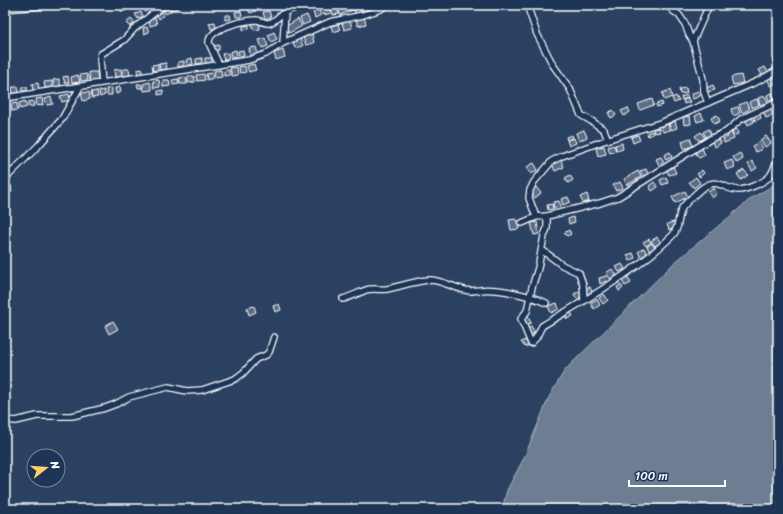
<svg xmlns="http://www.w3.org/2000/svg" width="783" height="514" font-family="Sriracha,sans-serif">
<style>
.water{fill:#6d7d92;stroke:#a7b1be}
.building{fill:#5b6c86;stroke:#fff}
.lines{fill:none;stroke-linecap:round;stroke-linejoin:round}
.minor-casing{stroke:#fff;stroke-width:8}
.minor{stroke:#1d3557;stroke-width:5.5}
</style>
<rect width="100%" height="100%" fill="#2a4161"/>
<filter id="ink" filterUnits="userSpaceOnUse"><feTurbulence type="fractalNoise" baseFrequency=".025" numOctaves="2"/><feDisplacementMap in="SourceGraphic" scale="8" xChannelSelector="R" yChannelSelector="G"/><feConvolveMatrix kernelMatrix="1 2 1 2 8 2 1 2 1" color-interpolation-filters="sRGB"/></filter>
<g filter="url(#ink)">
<path class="water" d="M778,183V509H502L507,490L524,458L549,397L565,370L674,263L753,197Z"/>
<path class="building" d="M145,5H148L150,9L145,12L142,7Z
M170,5H177L178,8L172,10Z
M251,5H253L256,11L250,13L247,7Z
M352,5L353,10L347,12L346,6Z
M126,6L127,10L122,12L120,8Z
M168,6L171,11L166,14L163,9Z
M345,6L347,12L340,15L338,8Z
M337,7L339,14L333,15L331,9Z
M360,7L362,12L355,14L354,9Z
M329,8L331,13L324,15L322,10Z
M162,10L164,15L159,19L156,13Z
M319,10L321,15L315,18L313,12Z
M241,11L242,17H236L235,12Z
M269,11L271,17L265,19L263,12Z
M141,12L143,16L138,19L135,14Z
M225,15H230L231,19L225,20Z
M307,15L310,22L303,25L300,18Z
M155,17L157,24L150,26L148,19Z
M364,17L366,24L358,26L356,19Z
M131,19L135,23L130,27L126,23Z
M298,19L302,26L289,33L285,27Z
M350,20L352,28L344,30L342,22Z
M215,22L216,28L211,29L209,23Z
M259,22L260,29L254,30L252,24Z
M338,24L340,30L333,32L331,26Z
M249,25V29L243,30V26Z
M147,27L149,32L144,34L143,28Z
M274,32L277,39L271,42L268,35Z
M312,34L314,43L306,45L303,37Z
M265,38L268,46L262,48L259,40Z
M300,38L303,46L295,48L292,41Z
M219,45V50L213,51V46Z
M256,47L258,54L250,56L249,48Z
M236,50L237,57L231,58L230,52Z
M243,50L244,55L239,57L238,51Z
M283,50L285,57L276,60L274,53Z
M228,53L229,58L224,60L222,54Z
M778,57V65L776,66L773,60Z
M192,58L193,64L187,66L186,60Z
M202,58V63L196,64V59Z
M205,58H212V63H205Z
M184,61V66L178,67V62Z
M166,63L167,69L160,70L159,64Z
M158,64V70L153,71L152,65Z
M254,64L256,70L249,72L247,66Z
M245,66L246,72L240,73L239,67Z
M237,67L238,75L232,76L230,68Z
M765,67L768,72L762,75L759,70Z
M121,69L122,76L115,77L114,70Z
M123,69H129L130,75L123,76Z
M142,69V73L138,74L137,70Z
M221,70L222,77L215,78L214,71Z
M229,70L230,75L224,76V71Z
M89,72H97L98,81H90Z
M212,73L213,78L207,80L206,74Z
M87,74L88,80L81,81L80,75Z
M204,74L205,80L197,81L196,75Z
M78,75L80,82L72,83L71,77Z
M741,75L743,83L733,85L731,77Z
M68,76L69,83H65L63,77Z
M188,76H194L195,82L188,83Z
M773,76L777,82L771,86L767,79Z
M186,77L187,84H180L179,78Z
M59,79L61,86L54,87L53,80Z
M178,79L179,84L173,85L172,80Z
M159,80L160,87L154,88L153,81Z
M163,80H169L170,86L163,87Z
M52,81V87L45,88L44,82Z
M150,82L152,90L144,91L143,84Z
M38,83L39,90L33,91L32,84Z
M137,84H141L142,88H138Z
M713,85L715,90L707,92L706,88Z
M9,87L10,94L5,95V88Z
M12,87H18L19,93L13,94Z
M22,87H27V91H22Z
M120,87L121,92L116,94L115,88Z
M112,88V95H107L106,89Z
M686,88L687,93L680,94L679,89Z
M104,90L105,95L100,97L99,91Z
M163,90V94L158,95V91Z
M670,90L672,97L664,100L662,93Z
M97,91L98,97L92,98L91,92Z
M698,91L700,96L693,99L691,94Z
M89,92L90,99L83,101L81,93Z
M772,93L774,99L769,101L767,95Z
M69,94L70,100L62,102L60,96Z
M687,95L688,98L682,100L681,97Z
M676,96L679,101L674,103L672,98Z
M765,96L768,102L760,105L758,98Z
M51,97L53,104L47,105L45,99Z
M42,98L43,105L37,106L36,99Z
M688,98L690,102L684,104L683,100Z
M652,99L654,105L640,110L638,104Z
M757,99L759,105L752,108L749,102Z
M25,101L27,107L20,109L19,103Z
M33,101L34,106L29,107L28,102Z
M662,102L663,105L657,107L656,104Z
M746,102L750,109L742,113L739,105Z
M17,103L18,110L12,111L11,104Z
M8,105L9,111H5V106Z
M738,107L740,113L733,116L731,109Z
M778,107V116H777L774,108Z
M628,108L630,112L624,116L621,111Z
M770,108L773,115L766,118L763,111Z
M613,110L616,115L611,118L608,113Z
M759,112L761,118L755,121L753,115Z
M701,113L704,120L697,122L695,116Z
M717,115L720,121L714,124L711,118Z
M690,116L691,124L684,125L683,117Z
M751,116L754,122L748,125L745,119Z
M675,121L677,128L671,130L669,124Z
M668,124L670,130L663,132L661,127Z
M659,128L660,132L654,133L653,129Z
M709,129L711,135L706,137L703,132Z
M737,129L738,134L733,136L732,130Z
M584,130L587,137L579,141L576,133Z
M652,131L653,134L648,136L647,133Z
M731,131L734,139L724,143L723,139L728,137L727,133Z
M701,132L705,138L699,141L695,136Z
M572,135L573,138L567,140L566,137Z
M638,135L640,140L633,143L631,137Z
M766,136L771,143L765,147L760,140Z
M718,137L721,143L715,147L711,141Z
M574,138L576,143L569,146L567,140Z
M690,138L693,146L684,149L682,141Z
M759,142L762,149L756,152L752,146Z
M622,143L623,149L617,151L615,145Z
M614,145L616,151L610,153L608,147Z
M604,146L606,154L598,156L596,148Z
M702,148L705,155L699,158L695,152Z
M670,152L672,157L666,160L664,155Z
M740,153L743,159L737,163L733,157Z
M661,157L664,162L659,165L656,159Z
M560,159L564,167L555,171L552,164Z
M732,160L735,167L727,170L724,163Z
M752,161L757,168L752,171L748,164Z
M534,163L538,170L531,174L527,167Z
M673,166L676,173L669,175L666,169Z
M646,169L648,174L642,176L640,171Z
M702,170L704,173L700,177L697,174Z
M744,170L748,175L741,180L737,174Z
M638,171L641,177L627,185L624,179Z
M570,175L573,180L568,183L565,178Z
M666,177L668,183L662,185L660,180Z
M696,177L700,183L694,188L689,182Z
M620,182L623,188L616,191L613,185Z
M654,182L658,187L652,191L649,186Z
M11,185L12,192L6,194L5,186Z
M536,187L541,193L535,198L530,192Z
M714,188L717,194L712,198L708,192Z
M685,191L688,197L675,203L672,197Z
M587,194L589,201L583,203L580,197Z
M568,197L570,202L563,205L561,199Z
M559,201L561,206L554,208L553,202Z
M552,204L553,209L548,210L547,205Z
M573,217L575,222L569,224L568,219Z
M516,219L519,229L511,230L509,220Z
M537,222L539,234L534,235L531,223Z
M674,222L677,228L669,230L667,224Z
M569,230L571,234L567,236L564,233Z
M657,237L661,243L655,246L651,241Z
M649,239L651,243L646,246L643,242Z
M652,243L655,248L649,251L647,246Z
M644,248L647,254L641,257L638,252Z
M633,253L635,258L630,261L627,255Z
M622,264L625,269L619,272L616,267Z
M612,269L617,275L610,279L606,273Z
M606,276L607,281L600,284L599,278Z
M627,276L631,283L625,286L621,279Z
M621,285L623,288L619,291L617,287Z
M590,287L592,292L586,295L584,290Z
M580,291L583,296L577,299L574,294Z
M604,294L608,300L603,304L599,298Z
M597,299L600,305L594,309L590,303Z
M557,303L559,309L551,313L548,306Z
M279,304L281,310L275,312L273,306Z
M254,306L256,312L249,315L247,308Z
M570,311L573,316L567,319L564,315Z
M528,316L531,323L525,325L522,318Z
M113,321L118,329L109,334L105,326Z
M531,326L535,333L530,335L526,329Z
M525,340L529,345L525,347L521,342Z"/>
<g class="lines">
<g class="minor-casing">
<path id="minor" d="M527,5L537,34L553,65L570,89L581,115L593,122L604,130L608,140
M669,5L672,10L679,15L685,24L689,35L693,41L703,79L704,92L708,103
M5,9L51,5
M693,41L709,5
M283,43L285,12
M219,65L209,43C208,28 243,21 255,20C260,19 264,24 269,23C275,22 279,15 284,13C291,9 298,7 305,5
M102,83L100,59L101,54L124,40L135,28L164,5
M5,98L249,60L266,54L283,43L330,22L363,15L381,9L386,5
M5,179L38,146L62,119L80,87
M547,216V228L544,236L538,268L532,287L527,311L521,319L531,343L536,338L542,326C587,299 634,273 672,236C680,228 677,218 682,208C683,206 698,191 701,189C718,176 722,189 738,190C746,190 763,183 769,177C774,172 775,164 778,158
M536,217L529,198L530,190L534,182L552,161L562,156L606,140L663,122L758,81L778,70
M522,223L536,217L547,216L600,203L618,197L712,138L726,132L741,119L778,102
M542,250L562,265L579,273L583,285L584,301
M343,299C351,297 358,293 366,290C372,288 380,290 387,289C401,286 415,281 429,280C444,280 456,290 471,291C474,291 476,290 480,290C497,288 530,295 546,303
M5,420L16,421L37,416H72L105,408L116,404L129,397L168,387L187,391L202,390L235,379L243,373L256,359L266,355L269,352L274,337"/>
</g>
<use href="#minor" class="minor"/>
</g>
</g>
<rect width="783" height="514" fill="none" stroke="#1d3557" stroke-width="20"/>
<rect x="10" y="10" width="763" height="494" fill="none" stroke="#fff" stroke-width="1.5" filter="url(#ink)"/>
<g transform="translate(46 468) rotate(73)"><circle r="19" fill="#1d3557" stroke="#77869a"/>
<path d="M0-3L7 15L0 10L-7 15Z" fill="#ffd166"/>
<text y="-6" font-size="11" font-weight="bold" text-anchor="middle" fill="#ffffff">N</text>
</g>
<path d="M629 480v6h96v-6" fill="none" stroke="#ffffff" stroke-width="2"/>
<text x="635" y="480" font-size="12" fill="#ffffff" stroke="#1d3557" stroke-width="3" paint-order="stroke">100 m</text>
</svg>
